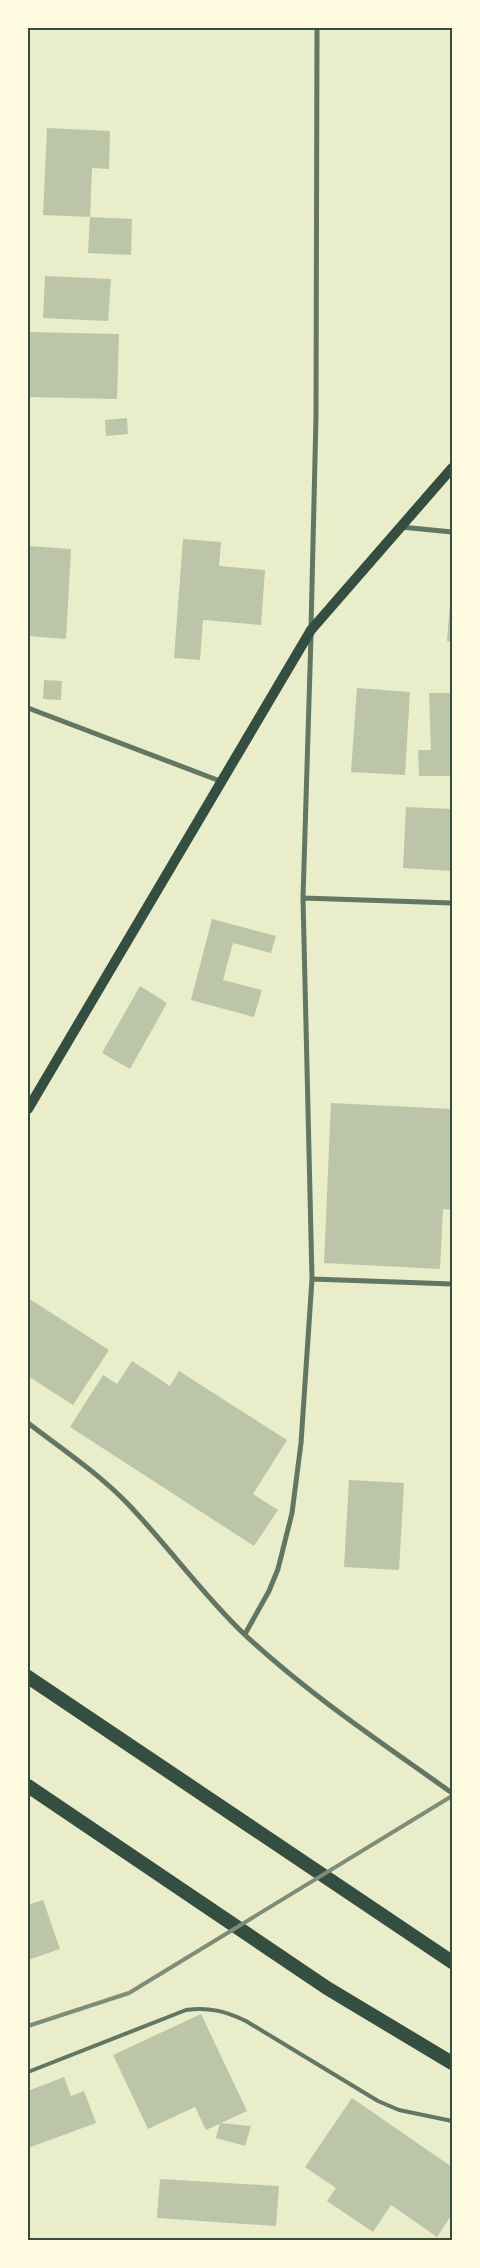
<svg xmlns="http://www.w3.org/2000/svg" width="480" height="2268" font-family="Overpass,sans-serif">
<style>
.building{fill:#bcc5a7}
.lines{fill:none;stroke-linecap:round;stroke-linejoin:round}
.service{stroke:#617663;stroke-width:4}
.minor{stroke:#617663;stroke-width:5}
.secondary{stroke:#344e41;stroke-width:10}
.trunk{stroke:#344e41;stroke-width:14}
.rail{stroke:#7c8e77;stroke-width:4}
.neatline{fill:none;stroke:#344e41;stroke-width:2}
</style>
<rect width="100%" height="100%" fill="#e9edc9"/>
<path class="building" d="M47,128L110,131L109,169L92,168L90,217L132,219L131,255L88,253L90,217L43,215Z
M45,276L111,279L108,321L43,318Z
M28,332L119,334L117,399L28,397Z
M127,418L128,434L106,436L105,420Z
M183,539L221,542L219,566L265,570L261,625L203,620L200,660L174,658Z
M28,546L71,549L66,639L28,636Z
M451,590H452V642L447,641Z
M44,680L62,681L61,700L43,699Z
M357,688L410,692L405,775L351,772Z
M429,693H452V776H419L418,750H431Z
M406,807L452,809V871L403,868Z
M212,919L276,936L271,953L233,943L223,980L262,990L254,1017L191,1000Z
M140,986L167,1003L130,1069L102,1053Z
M331,1103L452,1109V1210L443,1209L440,1269L324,1263Z
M28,1298L109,1350L73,1405L28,1376Z
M132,1361L170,1386L179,1371L287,1440L253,1494L278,1510L254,1546L70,1427L103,1375L117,1384Z
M349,1480L404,1483L399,1570L344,1567Z
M43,1900L60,1949L28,1960V1905Z
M201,2014L247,2111L206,2130L195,2107L148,2129L113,2055Z
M64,2077L71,2096L84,2091L96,2123L28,2148V2091Z
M352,2098L452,2167V2214L437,2237L391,2205L373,2232L327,2201L336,2188L305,2167Z
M220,2123L251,2126L245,2146L216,2138Z
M160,2179L279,2186L276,2226L157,2218Z"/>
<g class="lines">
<path class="service" d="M28,2072L186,2010C209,2007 225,2011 246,2021L378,2101L399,2110L452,2121"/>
<path class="minor" d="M401,527L452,532
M311,628L316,417L317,28
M28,708L220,781
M303,898L452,903
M312,1279L452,1284
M28,1423C62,1449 98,1473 128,1504C168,1546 202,1594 244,1634C308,1694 382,1743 452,1793
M245,1634L269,1591L278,1569L292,1513L301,1443L312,1279L303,898L311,636"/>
<path class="secondary" d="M28,1109L311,630L452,468"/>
<path class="trunk" d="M28,1677L452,1962
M28,1786L327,1988L452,2063"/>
<path class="rail" d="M28,2026L129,1993L452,1796"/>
</g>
<rect width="480" height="2268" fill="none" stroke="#fefae0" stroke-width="58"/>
<rect x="29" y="29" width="422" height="2210" class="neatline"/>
</svg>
